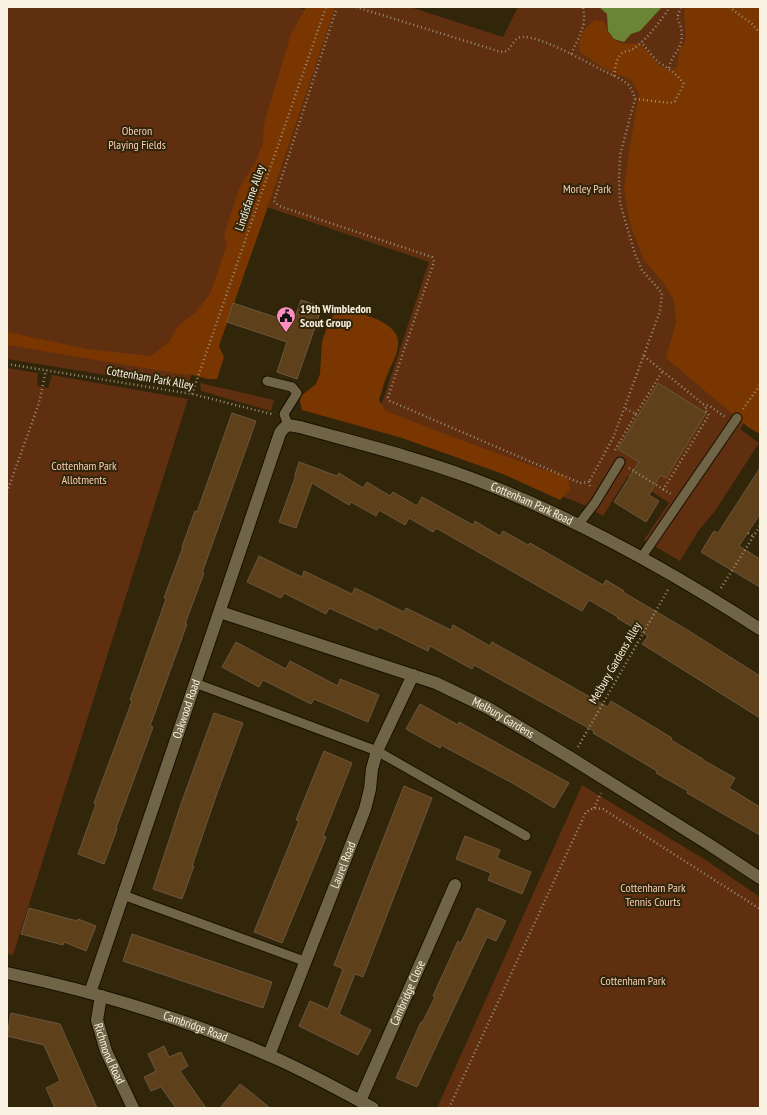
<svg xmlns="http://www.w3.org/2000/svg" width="767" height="1115" font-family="'PT Sans Narrow',sans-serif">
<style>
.green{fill:#5f2f10}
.forest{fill:#7a3600}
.water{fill:#698535}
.building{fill:#5e401b;stroke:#6b563e}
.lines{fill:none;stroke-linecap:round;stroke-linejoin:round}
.lane-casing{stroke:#190f00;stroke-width:11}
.street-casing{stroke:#190f00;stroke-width:14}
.path{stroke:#988f79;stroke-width:2.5;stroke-dasharray:1 3;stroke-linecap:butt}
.lane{stroke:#706447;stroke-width:9}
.street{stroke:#706447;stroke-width:12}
.labels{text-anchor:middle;stroke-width:4;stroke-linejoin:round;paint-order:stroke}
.park-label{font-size:12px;fill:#f7cdb7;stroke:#31260a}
.street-label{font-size:12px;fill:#f8f1e1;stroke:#31260a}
.poi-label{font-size:12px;font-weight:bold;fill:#f8f1e1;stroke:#31260a;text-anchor:start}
</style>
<rect width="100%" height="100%" fill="#31260a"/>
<path class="green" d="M7,7H296L320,14L187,388L7,359Z
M328,7H410L503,37L518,7H760V401L740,429L759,443L715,511L699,530L680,561L644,540L669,503L628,476L603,516L586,506L527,482L374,427L429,262L261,205Z
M7,368L38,373L37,386L48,388L52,375L188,399L13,955L7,954Z
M200,383L274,400L271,411L201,391Z
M582,785L704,859L760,897V1108H437Z"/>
<path class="forest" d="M306,7H335L265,215L219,346L224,357L217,379H208L189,374L186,375L7,345V332L87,349L151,356L169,342L178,326L195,313L210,294L227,245L224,235L240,187L256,161L263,143L264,124L291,34Z
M686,7H760V434L748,427L666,358L676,322L674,300L662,281L644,260L630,224L624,189L629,151L639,94L631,80L601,67L579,51C579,36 583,29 595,20L604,21C611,44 617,44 640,44L660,66L670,71L677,67L679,52L686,39L684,9Z
M345,311C360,312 397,322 398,341C399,353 392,363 388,373C384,382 382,391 379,400L386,411L466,442L541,469L561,474L568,479L570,489L560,500L503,474L402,438L302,410L300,401L301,396L316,384L320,374L322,342L328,324L335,313Z"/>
<path class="water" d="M599,7H662L640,31L631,34L624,42L614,39L608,31L607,14Z"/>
<path class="building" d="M301,300L322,307L297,379L277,372L287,342L227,322L233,303L293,323Z
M658,383L706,413L666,478L660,475L649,495L659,501L646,522L614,502L639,462L618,449Z
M232,413L256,421L202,573H204L185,624H187L150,726L153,727L116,828L117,829L104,864L78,854L96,804L94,803L132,701L130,700L166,599L164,598L183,547H182L195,511L197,512Z
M299,462L337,476L339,473L363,488L367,482L390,496L393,492L417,506L422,497L473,525L475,521L500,536L503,531L528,545L530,543L603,585L606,580L624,591L623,592L689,631L760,676V718L642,644L648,636L617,618L618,617L589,600L582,611L436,528L433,532L409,518L405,525L379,510L376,516L351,502L349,505L312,483L296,528L279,522L296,475H295Z
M760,468V514L739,546L760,559V587L701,552L714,531L718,533Z
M259,556L302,577L304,571L352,594L355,588L404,612L406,608L451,630L453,625L490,646L492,642L608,707L611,701L672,738L671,740L703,759V760L735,778L729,788L760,807V835L687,793L688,791L656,773L657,771L593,733L594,731L474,665L472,669L430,646L428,651L379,627L377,630L329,608L326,614L284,593L281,598L247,582Z
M236,642L286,669L290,661L338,686L340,679L379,695L368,722L314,699L311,704L263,680L259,687L222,667Z
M420,704L458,725L459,722L569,783L554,808L516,785L441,745L440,748L406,729Z
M214,713L243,723L216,796L192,866H194L182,899L153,889L181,804Z
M324,751L352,763L323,836L326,837L282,943L254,932L299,821L296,820Z
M404,786L432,798L363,977L355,974L339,1014L371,1030L358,1055L299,1026L310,1001L328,1009L343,969L334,965Z
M465,836L500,850L497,858L531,872L522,894L488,880L491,873L456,859Z
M29,908L77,921L78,919L96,926L86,951L64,942L63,945L21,934Z
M477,908L506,921L496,941L487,937L417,1087L396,1078L421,1022L422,1023L435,997L433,996L458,941L461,943Z
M132,934L272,982L263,1008L123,961Z
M11,1013L60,1024L97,1108H55L46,1088L60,1081L44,1045L7,1036Z
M164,1046L169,1057L181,1052L188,1066L180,1071L206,1108H176L161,1087L151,1091L144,1077L156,1071L148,1054Z
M240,1084L253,1094L270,1108H220Z"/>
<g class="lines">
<g class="lane-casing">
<path id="lane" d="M267,381L292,387L297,393L284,414L288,425
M578,525L595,503L620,462
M641,558L737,418
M195,683L377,751L526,836
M123,895L304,961"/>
</g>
<g class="street-casing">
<g id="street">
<path id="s1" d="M220,612L436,683L488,708L571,758L710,845L760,878"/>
<path id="s2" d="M7,973C96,992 184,1018 268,1055C304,1070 339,1090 373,1108"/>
<path id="s3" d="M90,993L280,433C287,423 289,425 300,427C357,443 415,457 471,478C572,516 669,570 760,629"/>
<path id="s4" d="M101,996L97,1020L106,1051L133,1108"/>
<path id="s5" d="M269,1055L365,809L370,789L372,769L377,751L413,675"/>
<path id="s6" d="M360,1101L455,885"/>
</g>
</g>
<path class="path" d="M337,7L274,201L279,206L432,257L434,262L388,397L390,401L580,483L589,482L590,487
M356,7L501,52L507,51C512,46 515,37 522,37C541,36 584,61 602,70C610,74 619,77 626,83C631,86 633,93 635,99L620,155L619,180L620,203L635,254L642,270L662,293L660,311L614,436L589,482
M729,7L752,24L760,33
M571,54C579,36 587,27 583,7
M669,68C671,56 679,52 681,42C683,35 681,24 677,18L681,7
M614,76C615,69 616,61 620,55C624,50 628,52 633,49C646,41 662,19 670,7
M635,99L670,103L675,101L684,84C677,74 670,70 660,63C653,58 647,49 641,42
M644,356L703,404L711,407L725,417
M7,364L192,394L271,414L273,416
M192,394L326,7
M743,409L760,385
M636,414L662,372
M615,450L636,414L624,408
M629,468L671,494
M663,490L709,415L705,410L707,405
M7,492L39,403L46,370
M748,533L753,536
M721,588L760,526
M578,747L669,588
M594,808L601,793
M449,1108L586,812L594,808L603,809L760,909"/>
<use href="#lane" class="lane"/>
<use href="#street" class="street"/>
</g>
<defs>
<g id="civic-pin" transform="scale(1)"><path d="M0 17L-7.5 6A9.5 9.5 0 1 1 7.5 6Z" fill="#fd8ebf" stroke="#31260a"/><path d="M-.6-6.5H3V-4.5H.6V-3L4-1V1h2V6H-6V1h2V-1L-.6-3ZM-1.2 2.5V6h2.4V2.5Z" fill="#111"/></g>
</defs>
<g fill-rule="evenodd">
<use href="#civic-pin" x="286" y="316"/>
</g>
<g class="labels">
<g class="park-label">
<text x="137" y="135">Oberon<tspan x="137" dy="14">Playing Fields</tspan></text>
<text x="587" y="193">Morley Park</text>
<text x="84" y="470">Cottenham Park<tspan x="84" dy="14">Allotments</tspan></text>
<text x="653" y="892">Cottenham Park<tspan x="653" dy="14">Tennis Courts</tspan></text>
<text x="633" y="985">Cottenham Park</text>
</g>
<g class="street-label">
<text transform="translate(250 198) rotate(-71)" y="4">Lindisfarne Alley</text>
<text transform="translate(150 378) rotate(10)" y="4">Cottenham Park Alley</text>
<text dy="4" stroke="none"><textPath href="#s3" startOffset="859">Cottenham Park Road</textPath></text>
<text transform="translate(615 663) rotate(-60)" y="4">Melbury Gardens Alley</text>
<text dy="4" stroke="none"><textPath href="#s3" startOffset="300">Oakwood Road</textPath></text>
<text dy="4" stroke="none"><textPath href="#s1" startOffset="303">Melbury Gardens</textPath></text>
<text dy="4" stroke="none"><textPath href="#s5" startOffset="204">Laurel Road</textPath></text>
<text dy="4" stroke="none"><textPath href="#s6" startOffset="118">Cambridge Close</textPath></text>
<text dy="4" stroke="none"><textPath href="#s2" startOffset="196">Cambridge Road</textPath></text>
<text dy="4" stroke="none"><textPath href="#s4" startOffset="60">Richmond Road</textPath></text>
</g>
<g class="poi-label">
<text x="300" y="313">19th Wimbledon<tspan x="300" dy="14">Scout Group</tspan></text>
</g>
</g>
<rect width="767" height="1115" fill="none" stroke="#f8f1e1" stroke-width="16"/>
</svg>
